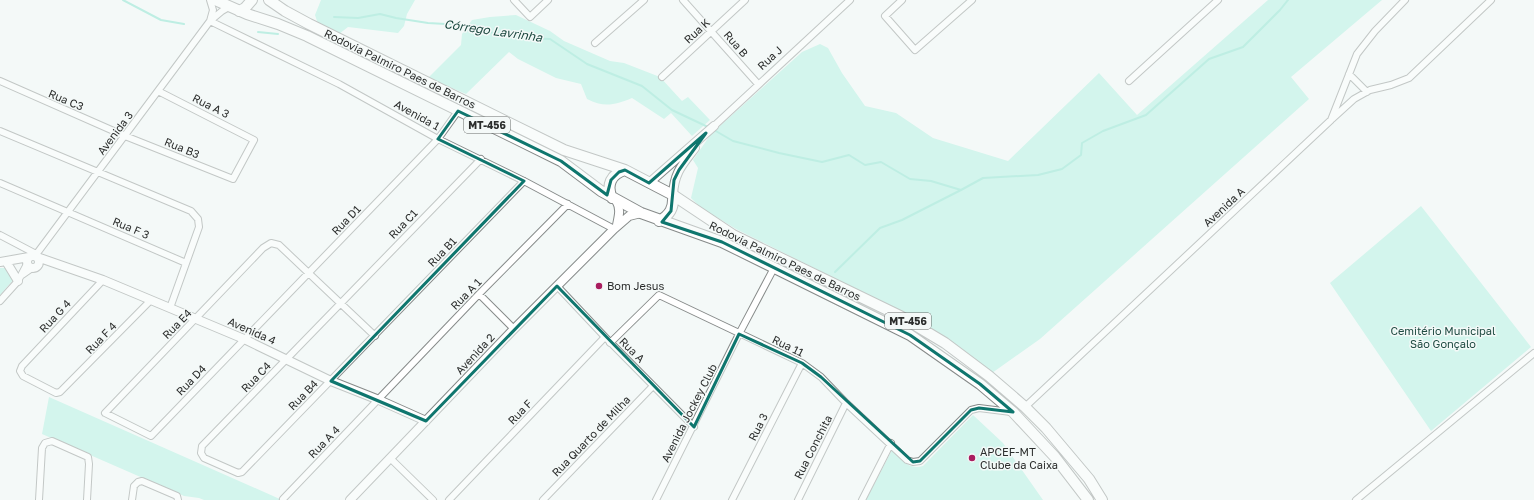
<svg xmlns="http://www.w3.org/2000/svg" width="1534" height="500" font-family="'Golos Text',sans-serif">
<style>
.green{fill:#abefdf}
.lines{fill:none;stroke-linecap:round;stroke-linejoin:round}
.stream{stroke:#7ce0cb;stroke-width:2}
.minor-casing{stroke:#878b8a;stroke-width:8}
.tertiary-casing{stroke:#878b8a;stroke-width:10}
.primary-casing{stroke:#878b8a;stroke-width:12}
.minor{stroke:#fff;stroke-width:6}
.tertiary{stroke:#fff;stroke-width:8}
.primary{stroke:#fff;stroke-width:10}
.marked{fill:none;stroke:#0f766e;stroke-width:3;stroke-linejoin:round}
.poi-dot{fill:#a91d5f;stroke:#f4f9f8;stroke-width:1.5}
.labels{text-anchor:middle;stroke-width:3;stroke-linejoin:round;paint-order:stroke}
.shield{fill:#f4f9f8;stroke:#676a69;stroke-width:1}
.shield-label{font-size:10px;font-weight:bold;fill:#2b2d2c}
.street-label{font-size:11px;fill:#2b2d2c;stroke:#f4f9f8}
.poi-label{font-size:11px;fill:#2b2d2c;stroke:#f4f9f8;text-anchor:start}
.park-label{font-size:11px;fill:#214d44;stroke:#f4f9f8}
.water-label{font-size:12px;font-style:italic;fill:#1a473e;stroke:#f4f9f8}
</style>
<rect width="100%" height="100%" fill="#f4f9f8"/>
<path class="green" d="M321,0H415L407,14L404,26L398,33L348,27L339,34L318,24L315,15Z
M1268,0H1382L1291,77L1309,99L1040,339L992,373L908,315L736,229L700,207L691,198L698,168L693,160L711,134L802,52L820,44L828,48L842,73L865,106L896,113L933,138L1008,161L1099,73L1137,115Z
M516,15L550,31L564,41L610,61L624,63L660,77L682,101L688,97L710,120L692,136L671,113L664,119L632,98C615,105 604,108 587,99L581,84L556,78L518,59L509,52L466,94L428,78L461,45L462,34L472,20L490,17Z
M1421,206L1531,347L1431,431L1330,283Z
M0,268H5L14,279L0,295Z
M49,397L282,500H204L199,498L184,496L42,434Z
M973,415L1003,443L1043,500H866L892,450C902,460 908,470 923,466Z"/>
<g class="lines">
<path class="stream" d="M123,0L161,20L184,24
M334,17L358,18L380,14L396,18L428,23L463,25L488,32L526,38L550,39L587,64L642,86L672,110L708,127
M258,32L278,34
M714,130L733,141L779,153L822,162L849,155L865,165L881,162L910,179L931,181L961,190L983,178L1038,175L1062,169L1081,155L1082,143L1103,131L1146,115L1209,59L1243,47L1280,10L1288,0
M835,272L880,228L902,220L961,190"/>
<g class="minor-casing">
<path id="minor" d="M514,0L530,17L548,0
M683,0L758,84
M902,0L885,16L915,50L972,0
M210,21L339,84L438,139L524,181L614,229
M210,21L213,10L210,0
M595,43L644,0
M1349,74L1367,92
M662,77L745,0
M0,81L125,136L233,179L254,140L158,91
M1129,81L1218,0
M1332,119L1354,99L1370,90L1391,85L1409,78L1491,0
M714,126L850,0
M0,131L191,211L198,219L199,227L170,308
M481,159L202,446L201,453L204,458L238,473L242,472L524,181
M0,183L186,263
M0,235L36,254
M35,256L210,21L222,11L229,7
M22,275L32,268
M103,280L22,366L20,371L23,376L56,393L60,392L151,300
M557,286L605,337L694,427
M479,294L514,329
M0,301L18,281L27,264
M375,336L279,245L271,243L263,248L105,413L151,436L438,139L458,111
M610,343L659,295L802,363L821,377L846,403L907,460L913,462L920,461L971,410L979,408L1011,412
M1025,407L1331,120L1357,54L1375,31L1405,0
M390,458L433,500
M283,499L479,294L568,204
M39,500L42,448L45,443L52,441L88,457L89,464L87,500
M132,500L134,486L138,482L142,481L177,496L178,500
M449,500L605,337
M543,500L653,386
M656,500L739,334L774,268
M732,500L802,363
M798,500L846,403
M862,500L891,443
M1356,500L1534,353"/>
</g>
<g class="tertiary-casing">
<path id="tertiary" d="M649,183L714,126
M673,195C674,173 682,165 695,148
M616,200C621,209 619,215 617,225
M27 262a6 6 0 1 1 12 0a6 6 0 1 1-12 0Z
M37,257L103,280L244,339L331,381L379,400L426,421
M0,262L29,257
M7,263L18,281
M350,500L512,331L614,229L629,216L641,213"/>
</g>
<g class="primary-casing">
<path id="primary" d="M215,0L247,14L278,24L307,36L561,161L601,191L641,213L722,242L910,335L980,384L1013,412L1055,457L1088,500
M269,0L285,11L309,24L564,150L625,170L673,195L733,235L900,316L945,343L989,376L1025,407L1046,428L1089,479L1102,500
M239,11L245,8L252,0
M612,198C606,185 611,174 625,170
M659,221C670,215 674,208 673,195"/>
</g>
<use href="#minor" class="minor"/>
<use href="#tertiary" class="tertiary"/>
<use href="#primary" class="primary"/>
</g>
<path d="M0 0H1534V500H0ZM458,111L561,161L607,195L611,180L619,172L625,170L649,183L706,133L679,170L674,180L671,211L662,222L722,242L910,335L980,384L1013,412L979,408L971,410L920,461L913,462L821,377L802,363L739,334L694,427L557,286L426,421L331,381L524,181L438,139Z" fill="#f4f9f8" fill-opacity=".55" fill-rule="evenodd"/>
<path class="marked" d="M458,111L561,161L607,195L611,180L619,172L625,170L649,183L706,133L679,170L674,180L671,211L662,222L722,242L910,335L980,384L1013,412L979,408L971,410L920,461L913,462L821,377L802,363L739,334L694,427L557,286L426,421L331,381L524,181L438,139Z"/>
<g class="poi-dot">
<circle cx="599" cy="286" r="4"/>
<circle cx="972" cy="458" r="4"/>
</g>
<g class="labels">
<g class="shield">
<rect x="464" y="117" width="46" height="16" rx="3"/>
<rect x="885" y="313" width="46" height="16" rx="3"/>
</g>
<g class="shield-label">
<text x="487" y="129">MT-456</text>
<text x="908" y="325">MT-456</text>
</g>
<g class="street-label">
<text transform="translate(697 31) rotate(-43)" y="4">Rua K</text>
<text transform="translate(736 44) rotate(49)" y="4">Rua B</text>
<text transform="translate(770 58) rotate(-43)" y="4">Rua J</text>
<text transform="translate(400 69) rotate(26)" y="4">Rodovia Palmiro Paes de Barros</text>
<text transform="translate(66 100) rotate(23)" y="4">Rua C3</text>
<text transform="translate(211 106) rotate(27)" y="4">Rua A 3</text>
<text transform="translate(417 115) rotate(29)" y="4">Avenida 1</text>
<text transform="translate(115 133) rotate(-53)" y="4">Avenida 3</text>
<text transform="translate(182 148) rotate(22)" y="4">Rua B3</text>
<text transform="translate(1224 207) rotate(-43)" y="4">Avenida A</text>
<text transform="translate(346 220) rotate(-46)" y="4">Rua D1</text>
<text transform="translate(403 224) rotate(-46)" y="4">Rua C1</text>
<text transform="translate(131 228) rotate(23)" y="4">Rua F 3</text>
<text transform="translate(442 252) rotate(-46)" y="4">Rua B1</text>
<text transform="translate(785 261) rotate(26)" y="4">Rodovia Palmiro Paes de Barros</text>
<text transform="translate(466 294) rotate(-46)" y="4">Rua A 1</text>
<text transform="translate(55 316) rotate(-47)" y="4">Rua G 4</text>
<text transform="translate(177 324) rotate(-46)" y="4">Rua E4</text>
<text transform="translate(252 331) rotate(24)" y="4">Avenida 4</text>
<text transform="translate(101 338) rotate(-46)" y="4">Rua F 4</text>
<text transform="translate(788 346) rotate(26)" y="4">Rua 11</text>
<text transform="translate(632 350) rotate(45)" y="4">Rua A</text>
<text transform="translate(475 354) rotate(-47)" y="4">Avenida 2</text>
<text transform="translate(256 377) rotate(-46)" y="4">Rua C4</text>
<text transform="translate(191 380) rotate(-46)" y="4">Rua D4</text>
<text transform="translate(303 395) rotate(-46)" y="4">Rua B4</text>
<text transform="translate(520 412) rotate(-46)" y="4">Rua F</text>
<text transform="translate(689 413) rotate(-63)" y="4">Avenida Jockey Club</text>
<text transform="translate(758 427) rotate(-63)" y="4">Rua 3</text>
<text transform="translate(591 436) rotate(-46)" y="4">Rua Quarto de Milha</text>
<text transform="translate(324 442) rotate(-46)" y="4">Rua A 4</text>
<text transform="translate(813 447) rotate(-63)" y="4">Rua Conchita</text>
</g>
<g class="poi-label">
<text x="607" y="290">Bom Jesus</text>
<text x="980" y="456">APCEF-MT<tspan x="980" dy="13">Clube da Caixa</tspan></text>
</g>
<g class="park-label">
<text x="1443" y="335">Cemitério Municipal<tspan x="1443" dy="13">São Gonçalo</tspan></text>
</g>
<g class="water-label">
<text transform="translate(493 31) rotate(8)" y="4">Córrego Lavrinha</text>
</g>
</g>
</svg>
